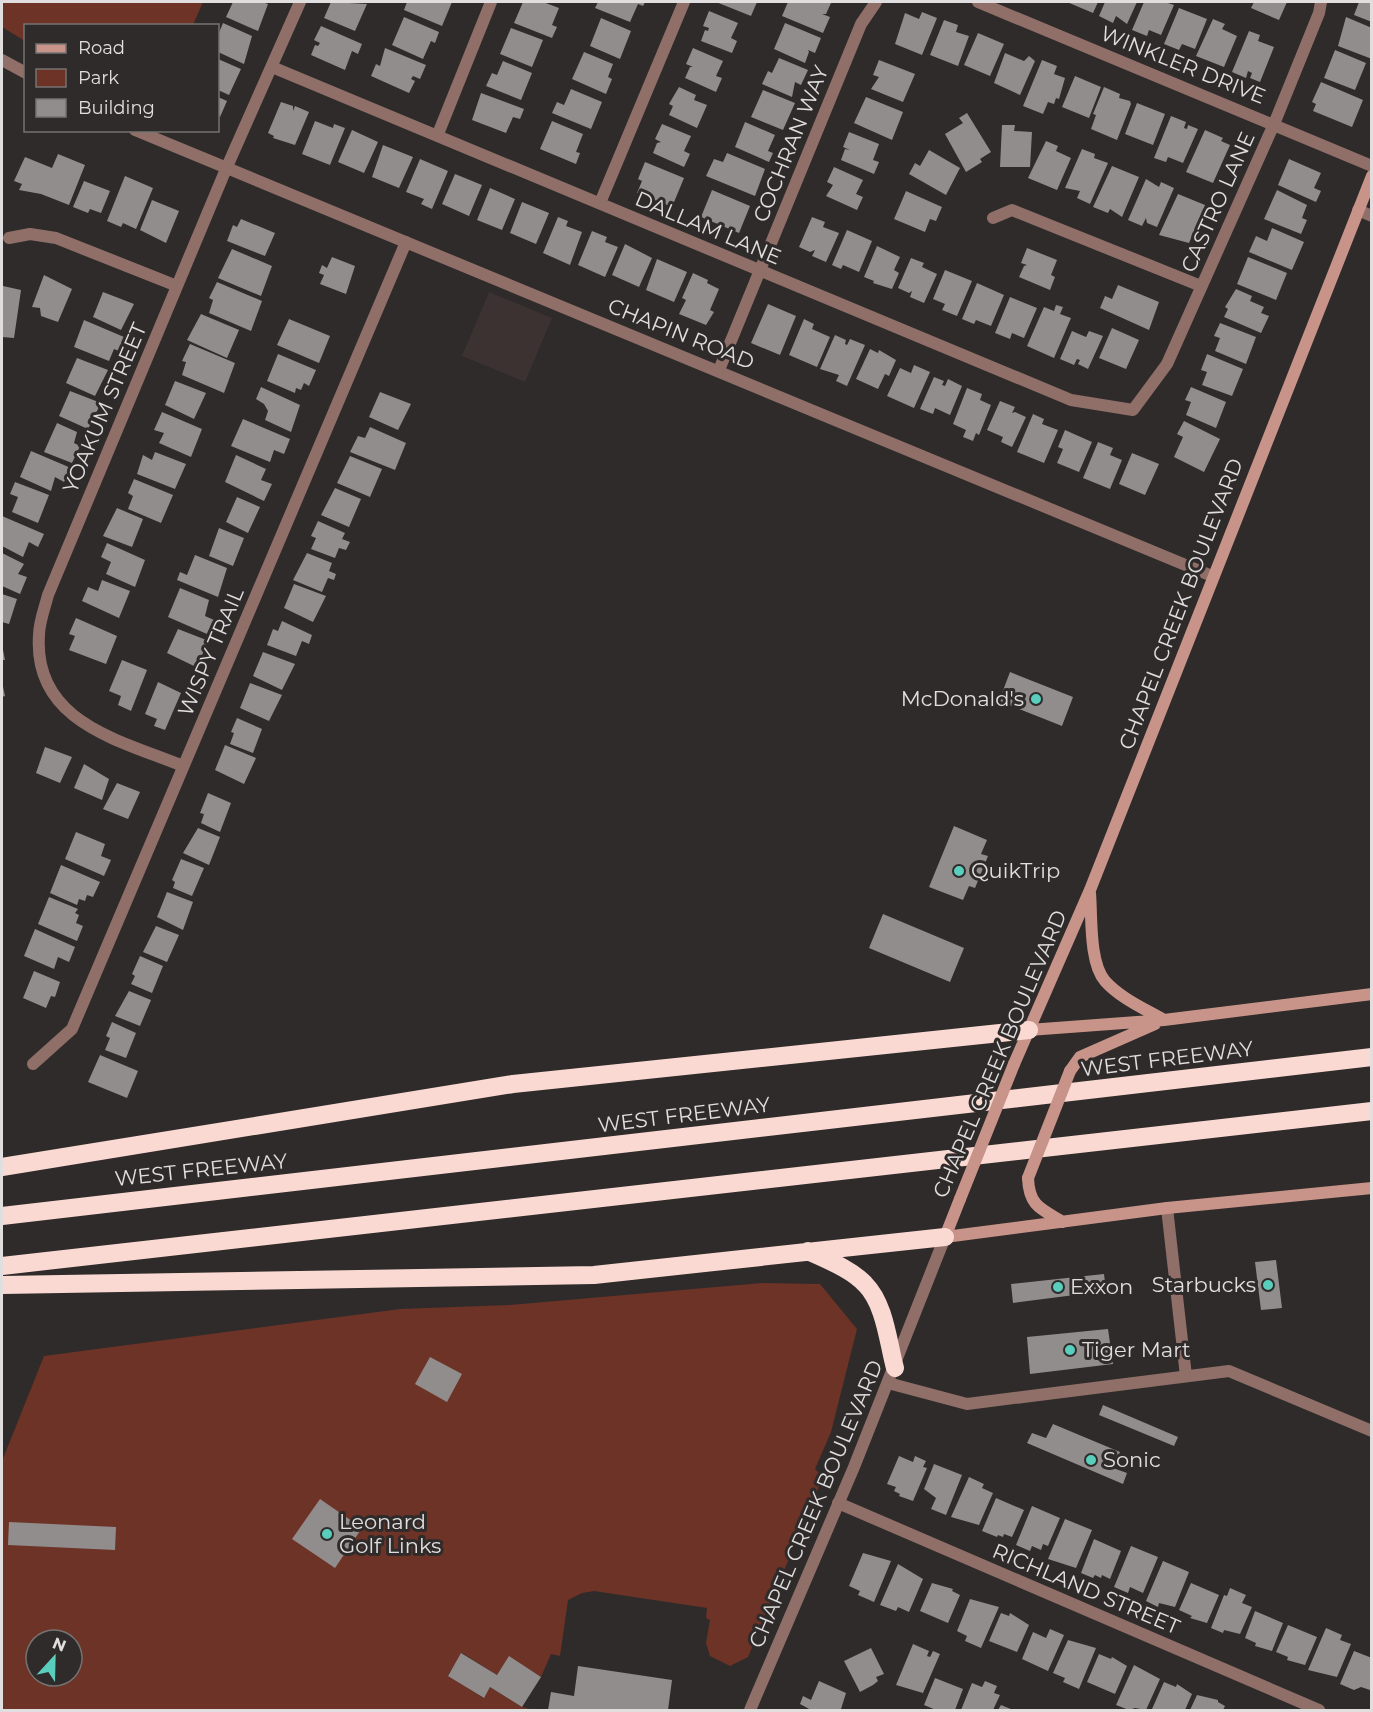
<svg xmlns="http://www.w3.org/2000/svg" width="1373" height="1712" font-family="Montserrat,sans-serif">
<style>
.built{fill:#3c3231}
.green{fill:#6d3327;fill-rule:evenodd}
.building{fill:#918d8d}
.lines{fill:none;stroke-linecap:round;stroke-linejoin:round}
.minor{stroke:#8f6f68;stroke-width:12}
.tertiary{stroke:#8f6f68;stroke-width:12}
.secondary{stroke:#c89489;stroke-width:12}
.motorway{stroke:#fad9d2;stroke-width:18}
.secondary-bridge{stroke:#c89489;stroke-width:12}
.poi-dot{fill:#5acebd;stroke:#2e2b2a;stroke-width:2}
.labels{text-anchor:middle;stroke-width:6;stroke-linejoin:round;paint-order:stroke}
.street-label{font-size:21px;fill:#e0dede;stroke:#2e2b2a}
.poi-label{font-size:21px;fill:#e0dede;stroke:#2e2b2a;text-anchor:start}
</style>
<rect width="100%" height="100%" fill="#2e2b2a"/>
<path class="built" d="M489,292L552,318L525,382L462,356Z"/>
<path class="green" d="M2,2H203L193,25L26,26L25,41L2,27Z
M762,1283L820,1284L857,1329L831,1432L815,1469L823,1477L748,1657L730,1666L710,1656L706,1643L710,1620L706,1618L707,1608L594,1591L582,1593L568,1600L560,1656L551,1654L541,1677L509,1657L497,1675L462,1653L448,1675L483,1698L490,1687L522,1707L534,1710H2V1461L44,1356L400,1309L510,1305ZM36,1640H72V1676H36Z"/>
<path class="building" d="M233,2H262L268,4L258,31L226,17Z
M331,2L367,4L355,31L324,18Z
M407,2H452L442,26L404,10Z
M523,2H543L559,8L552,25L557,27L552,38L514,23Z
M598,2H645L643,6L638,4L630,22L595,8Z
M716,2H757L751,16Z
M788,2L831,3L826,14H822L830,17L823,33L782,16Z
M1067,2H1098L1093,13Z
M1105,2H1137L1127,24L1116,16L1113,23L1099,16Z
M1144,2H1165L1174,5L1161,35L1149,30L1147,36L1132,30Z
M1254,2H1287L1279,20L1251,8Z
M1359,2H1372V22L1354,15Z
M1179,8L1207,19L1195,49L1182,44L1179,50L1164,44Z
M709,11L738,23L731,38L737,41L732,53L701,41L705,30L708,31L709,28L703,26Z
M922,12L937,18L922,55L895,44L905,13L919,19Z
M404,17L439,32L435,43L431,41L423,59L392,45Z
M1346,17L1372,28V59L1338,46Z
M601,18L631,31L620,59L590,46Z
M1213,19L1225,24L1222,29L1237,36L1224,67L1196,56Z
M944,20L958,25L956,32L969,36L958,66L930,55Z
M223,23L252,36L244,64L218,52V35Z
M785,23L821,38L815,53L808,50L809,52L805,63L774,49Z
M321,26L362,44L358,54L352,51L345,70L311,55L315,45L318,46L320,43L314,40Z
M511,28L543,40L532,67L500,54Z
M1249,31L1260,35L1258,41L1274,47L1260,82L1250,78L1252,73L1248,71L1246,78L1232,72Z
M978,33L1004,44L990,76L964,65Z
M385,48L426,65L420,79L413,76L411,79L415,81L409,93L371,76L376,64L380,66Z
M693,48L723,61L716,76L722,78L716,92L685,78L690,67H693L686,64Z
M1335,50L1366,63L1355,90L1324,78Z
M584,52L613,64L608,77L612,79L606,94L572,79Z
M1005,53L1024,61L1029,56L1035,61L1020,95L994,83Z
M779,58L808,70L801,85L795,82L792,97L762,84L768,71L772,73Z
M218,59L241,69L229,95L218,90Z
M879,60L915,74L903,102L871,89L879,77L873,75Z
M1042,60L1057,66L1054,74L1065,78L1059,99L1056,98L1054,104L1048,102L1043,114L1023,106Z
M503,61L532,73L521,100L486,86L492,73L497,75Z
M1075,76L1101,87L1089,118L1062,107Z
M1321,82L1363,100L1352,127L1313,111L1316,104L1312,102Z
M679,87L696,95L694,100L707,105L697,128L669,115L673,106L669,104Z
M1104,87L1120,94L1119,98L1130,101L1131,104L1117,140L1091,129L1096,115L1093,114Z
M571,89L602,102L591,129L552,113L557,102L564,105Z
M763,90L795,103L783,130L751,117Z
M481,93L524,109L520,119L513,117L506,133L472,120Z
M218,97L227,101L220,117L218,115Z
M866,97L903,112L892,140L854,123Z
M281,102L293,106V111L295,106L309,112L295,145L273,138L274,136L268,133Z
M1137,103L1165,114L1153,145L1125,134Z
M967,113L991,152L980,159L982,162L966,172L945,134L963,123L959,118Z
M1171,116L1186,122L1184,128L1187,129L1188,125L1198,129L1183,163L1168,157L1166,162L1154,158Z
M315,121L333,128L334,124L345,128L330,165L302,154Z
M552,121L583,134L576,152L580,153L576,164L540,149Z
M745,122L775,135L768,151L773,153L769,162L735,147Z
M662,124L691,136L684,151L690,154L684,167L653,153L657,143L661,142L655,139Z
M1002,125H1015L1014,131L1032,132L1030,167H1000Z
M352,130L378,142L364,173L338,162Z
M1205,130L1223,138L1221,141L1230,145L1213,183L1186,172Z
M849,132L879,144L873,160L879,162L874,174L841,160L845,149L850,150L843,147Z
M1046,141L1058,146L1056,151L1071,158L1057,190L1028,178Z
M383,145L413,157L399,188L372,177Z
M1082,149L1095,154L1094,158L1108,163L1090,204L1077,198L1080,191L1065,188Z
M929,150L960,168L946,195L909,174L915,163L920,166Z
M727,153L765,169L755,196L706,176L714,159L723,162Z
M58,154L85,165L69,205L41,194L19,190L22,184L14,181L25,157L52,168Z
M420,159L448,171L432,209L421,204L424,199L406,192Z
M1289,159L1321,173L1314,188L1321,191L1316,202L1278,185Z
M645,162L684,178L672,207L637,193L642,181L638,179Z
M1112,166L1139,177L1122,217L1110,209L1108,213L1093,207Z
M834,167L863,180L856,194L863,197L857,210L826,196L833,185L827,182Z
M455,174L482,185L469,216L442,204Z
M125,176L153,188L136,229L123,223L121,227L107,221Z
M1146,179L1159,187L1161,182L1174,188L1157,227L1147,223L1146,218L1142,226L1128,220Z
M84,181L110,191L101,213L90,209L88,213L73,207Z
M490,188L515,199L502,230L477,220Z
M712,190L750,206L739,233L701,217Z
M1277,190L1307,205L1302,218L1307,220L1301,234L1264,219Z
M906,191L942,207L936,221L930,219L925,232L894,219Z
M1178,194L1205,205L1189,243L1159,235Z
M152,200L179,211L166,243L140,230Z
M522,202L549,213L536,244L510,233Z
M558,217L568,221L566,226L582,232L570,265L543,253Z
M812,217L825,222L823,227L839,233L826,262L812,256L815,250L810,252L799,247Z
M241,219L275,233L265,256L227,241L233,225L237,227Z
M1272,228L1304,242L1292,270L1249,252L1256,236L1267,241Z
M847,230L872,241L859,272L843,265L841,269L832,265Z
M592,231L607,237L605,242L618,247L605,277L578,265Z
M625,244L652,258L639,287L612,275Z
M877,246L900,257L894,270L899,273L892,289L873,283L874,281L864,277Z
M1027,248L1057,260L1051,275L1055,277L1050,290L1019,277L1024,266L1027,265L1021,263Z
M232,249L272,266L261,296L218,278Z
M332,257L355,266L346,294L320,284L324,275L319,273L322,265L327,268Z
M1248,257L1287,273L1276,300L1237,284Z
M911,258L924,263L922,267L937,274L924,303L910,297L912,291L909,293L898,288Z
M657,259L687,272L674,302L646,290Z
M945,270L972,281L957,316L942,310L945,304L933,299Z
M693,273L708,280L707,283L719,289L710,310L714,312L706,325L679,314L686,300L682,298Z
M44,275L72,289L58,322L41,316L40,308L32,307Z
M217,282L262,301L251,331L209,313L213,300L209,298Z
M977,283L1004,295L991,326L976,320L974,324L962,319Z
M1118,285L1159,302L1149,330L1100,308L1105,296L1112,299Z
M3,286L21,290L14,338L2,337Z
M1236,289L1252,296L1250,301L1264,307L1261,313L1269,316L1261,333L1224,317L1228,309L1225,307Z
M103,292L134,304L121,330L93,317Z
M1010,297L1037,308L1024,338L1012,333L1010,339L995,333Z
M768,304L796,316L780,355L751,343Z
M1056,305L1063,307L1060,314L1071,318L1054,358L1027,346L1044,307L1054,311Z
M201,314L239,330L227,358L187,340Z
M289,319L330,336L319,363L277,345Z
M804,319L814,324L812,329L830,337L817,367L789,355Z
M84,320L124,337L119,351L114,349L109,361L74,347Z
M1220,323L1256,337L1246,364L1215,351L1220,338L1214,336Z
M1112,328L1139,340L1126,369L1099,358Z
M1072,331L1086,337L1089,331L1103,336L1088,369L1078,364L1080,360L1077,359L1074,365L1060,359Z
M835,335L846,340L845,344L847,345L850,339L865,345L847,386L836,381L839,375L820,369Z
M190,344L235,363L224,393L182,375L186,362L182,361Z
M870,349L878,353L879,350L896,360L889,376L885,374L878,389L856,379Z
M278,354L316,370L309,386L304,383L301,390L296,388L295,393L267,381Z
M1207,354L1243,369L1232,396L1202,385L1207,372L1201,370Z
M77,358L108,370L95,396L66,383Z
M914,365L930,372L914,408L887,396L900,368L911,373Z
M934,377L944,381L942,385L945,386L948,379L962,386L950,415L935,408L933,414L920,409Z
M175,381L206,393L194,419L165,405Z
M261,387L300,405L291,432L265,420L268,411L264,404L256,399Z
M1191,387L1226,402L1216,428L1186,415L1191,402L1185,400Z
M967,388L982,394L980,400L991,405L979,435L976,433L973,441L963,437L966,430L953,424Z
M70,391L101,403L88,429L59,416Z
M380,392L411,404L398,430L369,417Z
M1000,401L1015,407L1012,413L1015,412L1026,417L1012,447L1001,442L1003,437L987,430Z
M162,412L202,429L191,457L159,443L164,433L154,430Z
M1033,414L1044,419L1042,424L1058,430L1044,463L1017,452Z
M243,419L290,439L284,454L274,450L270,462L231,446Z
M1184,421L1220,439L1204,472L1174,457L1183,437L1177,434Z
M57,423L77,432L74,443L80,446L72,463L44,452Z
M370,427L406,443L395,470L350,452L358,436L365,438Z
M1065,430L1092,442L1079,472L1057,463L1063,449L1058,447Z
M1098,442L1113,448L1110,455L1122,460L1110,489L1083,478Z
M31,451L71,468L64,482L55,477L51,491L20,477Z
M155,452L186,464L175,489L137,474L143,455L152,460Z
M1132,453L1159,464L1145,495L1119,484Z
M236,455L266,469L261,480L272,484L264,501L225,482Z
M350,456L382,469L370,497L337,483Z
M134,479L173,495L161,523L128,509L133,496L128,493Z
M15,482L49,495L38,523L12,512L18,497L10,494Z
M335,488L361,499L349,527L321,515Z
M237,497L260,507L248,533L226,522Z
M117,508L143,519L132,547L103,536Z
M2,516L44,534L38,547L29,542L23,557L2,546Z
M318,521L345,533L342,539L350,542L346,550L339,548L335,558L311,549L316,538L311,536Z
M219,528L244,538L233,566L209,556Z
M107,543L145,560L135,587L106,574L111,562L101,557Z
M2,553L24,564L18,574L27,577L20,594L2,586Z
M307,553L332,563L329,571L336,574L334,580L328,578L322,592L293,580Z
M195,555L227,568L218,597L177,580L180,572L187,575Z
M102,580L130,591L119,618L82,601L88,587L98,591Z
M294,584L326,596L313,622L284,608Z
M180,588L209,600L205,616L214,620L207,634L168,617Z
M2,594L17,599L9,624L2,622Z
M76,618L117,636L106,664L69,650L75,636L69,634Z
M282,621L312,635L309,644L302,641L296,656L267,645L273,629L278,631Z
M178,629L209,641L196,667L167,653Z
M2,645L5,660H2Z
M263,652L295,664L282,690L253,676Z
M122,660L147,670L131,711L118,705L121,696L109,691Z
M1010,672L1073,697L1062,726L999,701Z
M2,682L5,696L2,697Z
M158,682L181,693L165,730L154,726L157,719L145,714Z
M250,683L282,695L269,721L240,708Z
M237,718L262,729L253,753L230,744L234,733L231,732Z
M225,745L256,758L244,784L215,770Z
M45,747L72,757L60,783L36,773Z
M84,764L109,779L102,800L74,788Z
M117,783L140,792L128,819L103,809Z
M208,793L231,803L220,832L201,823L204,814L200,813Z
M954,826L987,840L981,854L988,856L975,888L969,886L963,900L929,887Z
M198,828L220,837L209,865L183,853Z
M76,832L105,844L101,856L111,860L104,876L65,859Z
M181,859L204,868L192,896L173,888L175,882L172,880Z
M61,865L100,882L93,897L87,895L85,901L79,899L77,905L50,893Z
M167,892L193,902L183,930L157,917Z
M49,897L78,909L75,913L79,915L76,923L83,926L77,941L38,924Z
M883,914L964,948L950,982L869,948Z
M156,926L179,935L167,962L143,952Z
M35,929L75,947L69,962L58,957L54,969L24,956Z
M140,956L163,966L152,993L131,984L135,976L132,974Z
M34,971L60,982L55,997L51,996L46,1008L23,998Z
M129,991L151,1000L140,1026L115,1016Z
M112,1022L136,1033L126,1058L105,1050L110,1038L106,1036Z
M100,1055L138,1071L127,1098L88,1082Z
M1276,1260L1282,1308L1261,1310L1255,1262Z
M1104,1274L1106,1291L1013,1303L1011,1284Z
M1108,1329L1113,1364L1030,1374L1027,1337Z
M430,1357L462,1374L447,1402L415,1384Z
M1103,1405L1178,1437L1174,1446L1099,1415Z
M1053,1424L1120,1452L1113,1468L1127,1473L1123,1484L1027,1443L1032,1433L1046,1438Z
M899,1456L913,1462L915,1456L926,1461L923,1467L927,1468L913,1501L899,1496L900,1494L894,1491L896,1487L887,1484Z
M934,1464L962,1475L946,1515L931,1509L936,1498L924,1489Z
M969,1477L984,1484L982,1488L993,1493L979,1525L951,1517Z
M996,1498L1024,1510L1012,1537L1004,1534L1003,1537L998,1535L997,1537L982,1531Z
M320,1499L362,1528L335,1568L292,1539Z
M1032,1506L1060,1518L1048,1546L1043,1544L1041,1550L1032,1546L1030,1551L1016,1545Z
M1065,1519L1092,1530L1076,1568L1048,1559Z
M9,1522L116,1527L115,1550L8,1545Z
M1094,1539L1121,1551L1110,1579L1102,1575L1101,1578L1095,1575L1093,1578L1081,1573Z
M1131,1546L1158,1557L1143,1593L1130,1587L1128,1593L1114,1587Z
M863,1553L891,1561L874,1602L858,1595L860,1591L849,1586Z
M1163,1561L1189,1572L1175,1607L1159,1603L1158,1607L1146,1601Z
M898,1564L923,1579L909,1612L898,1607L896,1611L880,1605Z
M932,1583L953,1589L952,1591L960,1595L948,1623L920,1611Z
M1191,1583L1219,1595L1207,1623L1190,1618L1192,1616L1179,1610Z
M1230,1588L1246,1595L1242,1603L1252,1607L1240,1634L1224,1630L1223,1633L1211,1628L1224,1595L1227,1596Z
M970,1599L999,1607L981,1648L965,1641L967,1636L957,1631Z
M1255,1611L1283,1623L1272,1651L1255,1646L1256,1643L1245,1638Z
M1001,1613L1009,1616L1010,1613L1029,1625L1017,1652L989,1641Z
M1288,1625L1317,1637L1305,1665L1287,1660L1288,1657L1276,1652Z
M1326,1628L1342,1635L1340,1640L1351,1644L1337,1677L1308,1670Z
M1050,1629L1064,1635L1048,1671L1022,1659L1033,1632L1046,1638Z
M1068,1640L1096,1648L1079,1689L1063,1682L1065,1678L1053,1673Z
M913,1644L929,1651L927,1656L930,1657L933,1651L940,1654L923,1693L896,1685Z
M871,1648L884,1674L876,1677L878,1681L873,1685L860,1692L844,1661Z
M1354,1651L1372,1658L1370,1690L1361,1687L1354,1690L1340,1684Z
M461,1653L497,1675L509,1656L541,1677L522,1707L490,1687L484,1698L448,1676Z
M1099,1654L1111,1659L1112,1657L1127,1666L1115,1694L1087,1682Z
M1134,1665L1160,1679L1146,1710L1135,1708L1129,1710L1116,1705Z
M578,1666L672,1680L668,1710H548L551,1692L574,1696Z
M935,1678L963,1689L955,1710H936L924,1705Z
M819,1681L846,1693L841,1709L811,1710L800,1704L803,1696L811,1700Z
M985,1681L997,1686L994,1693L1000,1695L993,1710H961L972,1683L982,1687Z
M1164,1682L1176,1687L1177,1684L1192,1694L1185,1710L1152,1709Z
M1197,1695L1218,1700V1702L1225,1706L1223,1710H1190Z
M1001,1705L1013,1710H998Z"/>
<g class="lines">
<path class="minor" d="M978,2L1372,166
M272,67L1071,400L1133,410L1167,364L1274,124L1319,13L1321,2
M438,134L491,2
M600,203L684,2
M1358,210L1372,216
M993,218L1012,210L1201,286
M9,238L30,234L56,238L177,286
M719,370L861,24L876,2
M183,766C119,740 33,722 39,635C39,622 45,607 48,595L226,169L300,2
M33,1064L72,1029L406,242
M1167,1208L1186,1376
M888,1383L967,1404L1229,1371L1372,1431
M838,1503L1319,1710"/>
<path class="tertiary" d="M2,60L26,73
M135,130L1212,576
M750,1710L854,1467L945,1237"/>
<path class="secondary" d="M1090,893C1092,917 1089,962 1105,981C1120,998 1145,1009 1164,1020
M1029,1030L1164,1020L1372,994
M1014,1064L1090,890L1372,176
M1070,1071L1080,1057L1155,1024
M1028,1178C1029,1206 1041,1209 1063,1222
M960,1199L945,1237L1167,1208L1372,1188"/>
<path class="motorway" d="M2,1167L513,1084L1029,1030
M2,1216L1372,1057
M808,1251C827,1260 851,1269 865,1284C885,1304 888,1342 895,1368
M2,1266L1372,1111
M2,1285L594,1275L945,1237"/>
<path class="secondary-bridge" d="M1028,1178L1070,1071
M960,1199L1014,1064"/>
</g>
<g class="poi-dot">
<circle cx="1036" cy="699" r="6"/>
<circle cx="959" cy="871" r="6"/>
<circle cx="1268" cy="1285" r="6"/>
<circle cx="1058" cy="1287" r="6"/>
<circle cx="1070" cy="1350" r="6"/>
<circle cx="1091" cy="1460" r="6"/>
<circle cx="327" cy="1534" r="6"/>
</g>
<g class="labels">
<g class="street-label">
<text transform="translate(1183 65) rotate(22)" y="7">WINKLER DRIVE</text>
<text transform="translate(791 144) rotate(-68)" y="7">COCHRAN WAY</text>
<text transform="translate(1218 202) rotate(-66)" y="7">CASTRO LANE</text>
<text transform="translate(708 228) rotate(23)" y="7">DALLAM LANE</text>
<text transform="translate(681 334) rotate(22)" y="7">CHAPIN ROAD</text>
<text transform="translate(105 408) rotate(-67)" y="7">YOAKUM STREET</text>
<text transform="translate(1181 604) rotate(-69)" y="7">CHAPEL CREEK BOULEVARD</text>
<text transform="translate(211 652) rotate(-67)" y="7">WISPY TRAIL</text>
<text transform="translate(1000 1054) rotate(-67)" y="7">CHAPEL CREEK BOULEVARD</text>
<text transform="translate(1167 1059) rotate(-7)" y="7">WEST FREEWAY</text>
<text transform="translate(684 1115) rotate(-7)" y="7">WEST FREEWAY</text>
<text transform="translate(201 1170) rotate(-6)" y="7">WEST FREEWAY</text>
<text transform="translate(816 1504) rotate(-67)" y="7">CHAPEL CREEK BOULEVARD</text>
<text transform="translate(1086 1589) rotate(23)" y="7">RICHLAND STREET</text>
</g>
<g class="poi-label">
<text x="1024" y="706" text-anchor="end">McDonald's</text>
<text x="971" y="878">QuikTrip</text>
<text x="1256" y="1292" text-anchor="end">Starbucks</text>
<text x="1070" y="1294">Exxon</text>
<text x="1082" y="1357">Tiger Mart</text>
<text x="1103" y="1467">Sonic</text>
<text x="339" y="1529">Leonard<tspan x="339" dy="24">Golf Links</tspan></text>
</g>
</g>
<rect width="1373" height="1712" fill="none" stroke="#e0dede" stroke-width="6"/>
<rect x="24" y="24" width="195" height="108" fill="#2e2b2a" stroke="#757372" stroke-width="1.5"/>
<rect x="36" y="44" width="30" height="9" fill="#c89489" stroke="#757372" stroke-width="1.5"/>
<text x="78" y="54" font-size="18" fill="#e0dede">Road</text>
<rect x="36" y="69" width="30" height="18" fill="#6d3327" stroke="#757372" stroke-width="1.5"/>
<text x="78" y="84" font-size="18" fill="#e0dede">Park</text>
<rect x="36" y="99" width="30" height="18" fill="#918d8d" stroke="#757372" stroke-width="1.5"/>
<text x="78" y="114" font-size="18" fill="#e0dede">Building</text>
<g transform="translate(54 1658) rotate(22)"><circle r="28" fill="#2e2b2a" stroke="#757372" stroke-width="1.5"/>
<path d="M0-4.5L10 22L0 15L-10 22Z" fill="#5acebd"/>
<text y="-9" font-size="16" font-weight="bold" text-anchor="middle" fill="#e0dede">N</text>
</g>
</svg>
